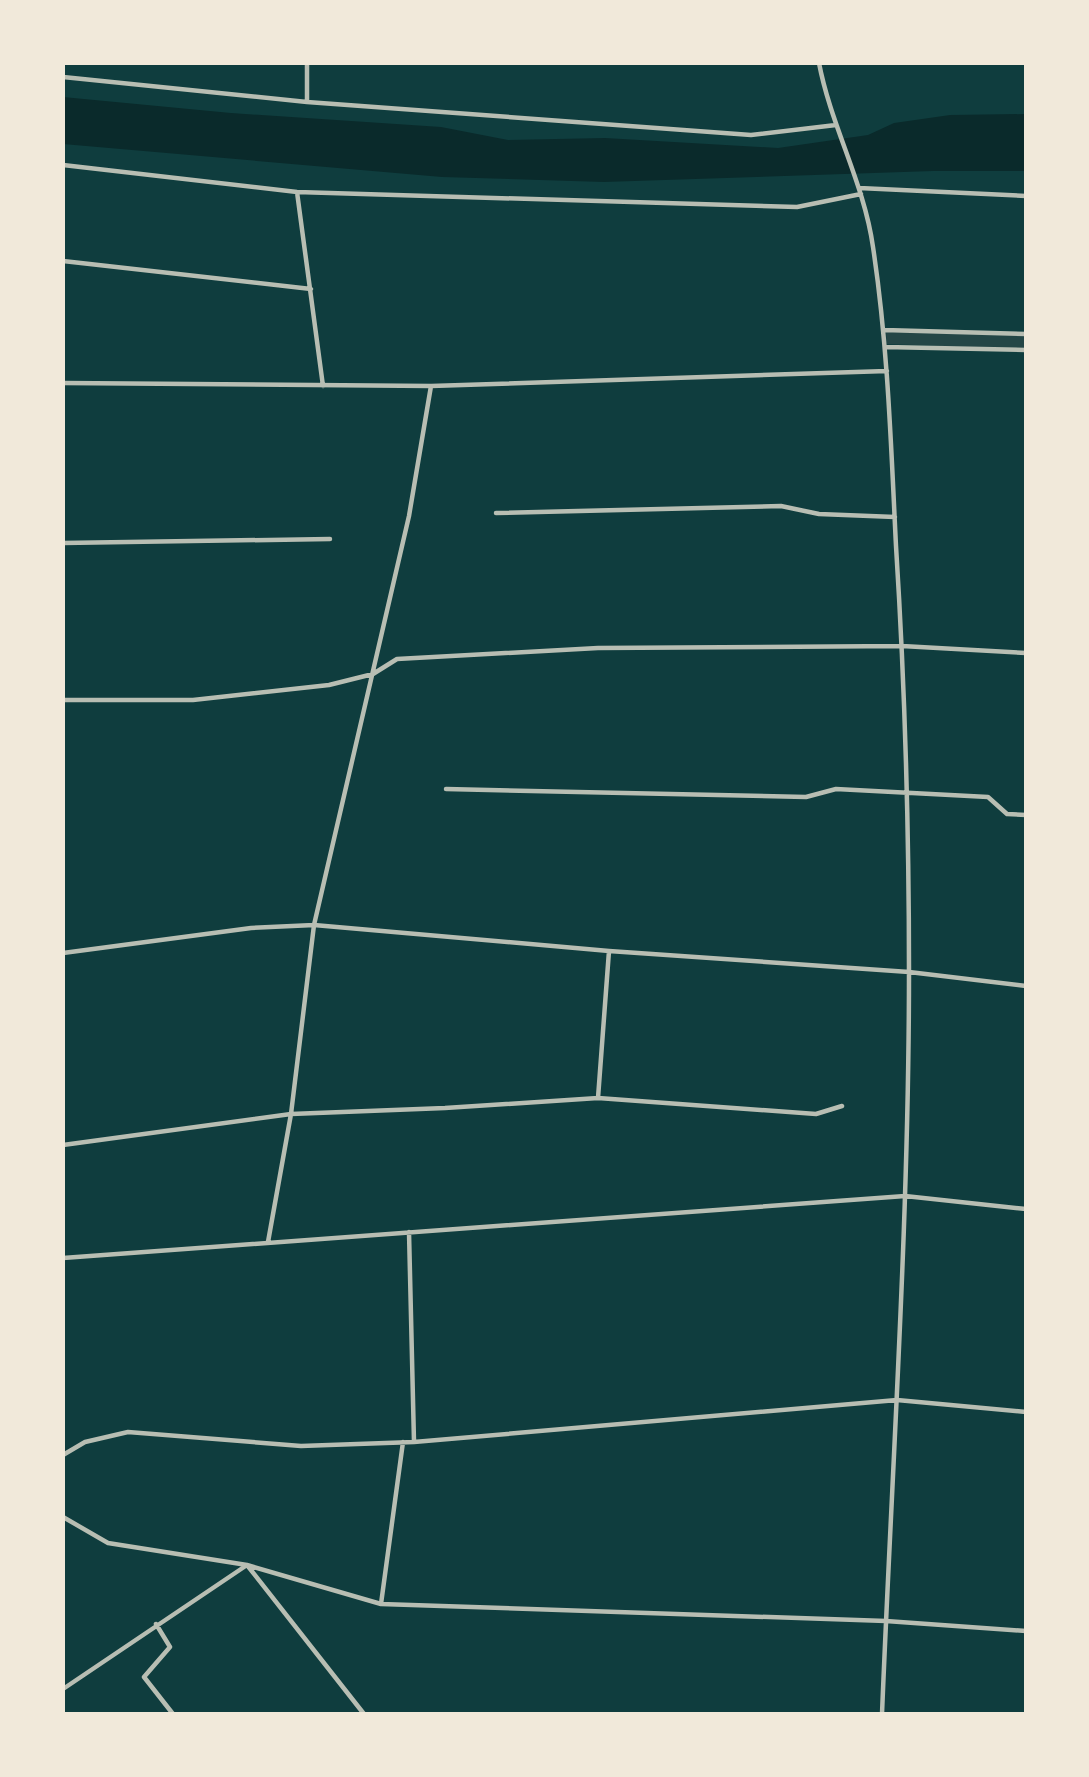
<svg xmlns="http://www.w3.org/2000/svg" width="1089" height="1777" font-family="'Exo 2',sans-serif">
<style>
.green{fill:#244646}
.water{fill:#0a2a2b}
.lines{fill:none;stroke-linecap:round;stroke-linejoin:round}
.minor{stroke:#b8beb3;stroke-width:4.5}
</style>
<rect width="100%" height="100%" fill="#0f3d3e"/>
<path class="green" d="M886,332L1026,335V349L887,344Z"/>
<path class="water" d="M63,97L231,113L441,127L508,140L605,138L778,148L868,135L894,123L950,115L1026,114V171H933L604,182L442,177L63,144Z"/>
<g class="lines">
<path class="minor" d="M307,63V102
M819,63C831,126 864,183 873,247C888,346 891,446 896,546C905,688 909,830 909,972C909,1219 892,1467 882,1714
M63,77L307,102L751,135L836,125
M63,165L297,192L797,207L861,194
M859,188L1026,196
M297,192L323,386
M63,261L311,289
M884,330L1026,334
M885,347L1026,350
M63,383L431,386L887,371
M496,513L781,506L819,514L895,517
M63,543L330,539
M63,700H193L329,685L373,674L397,659L598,648L902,646L1026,653
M446,789L806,797L836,789L988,797L1007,814L1026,815
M63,953L251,928L314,925L609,951L909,972L1026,986
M598,1098L609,951
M63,1145L291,1114L445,1108L598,1098L816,1114L842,1106
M409,1232L414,1442
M268,1242L291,1114L314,925L409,516L431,386
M63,1258L905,1196L1026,1209
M63,1455L85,1442L128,1432L301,1446L414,1442L897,1400L1026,1412
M63,1517L108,1543L247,1565L381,1604L886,1621L1026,1631
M381,1604L403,1442
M156,1624L170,1647L144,1677L173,1714
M63,1689L247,1565L364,1714"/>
</g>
<rect width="1089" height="1777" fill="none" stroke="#f1e9da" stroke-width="130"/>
</svg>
